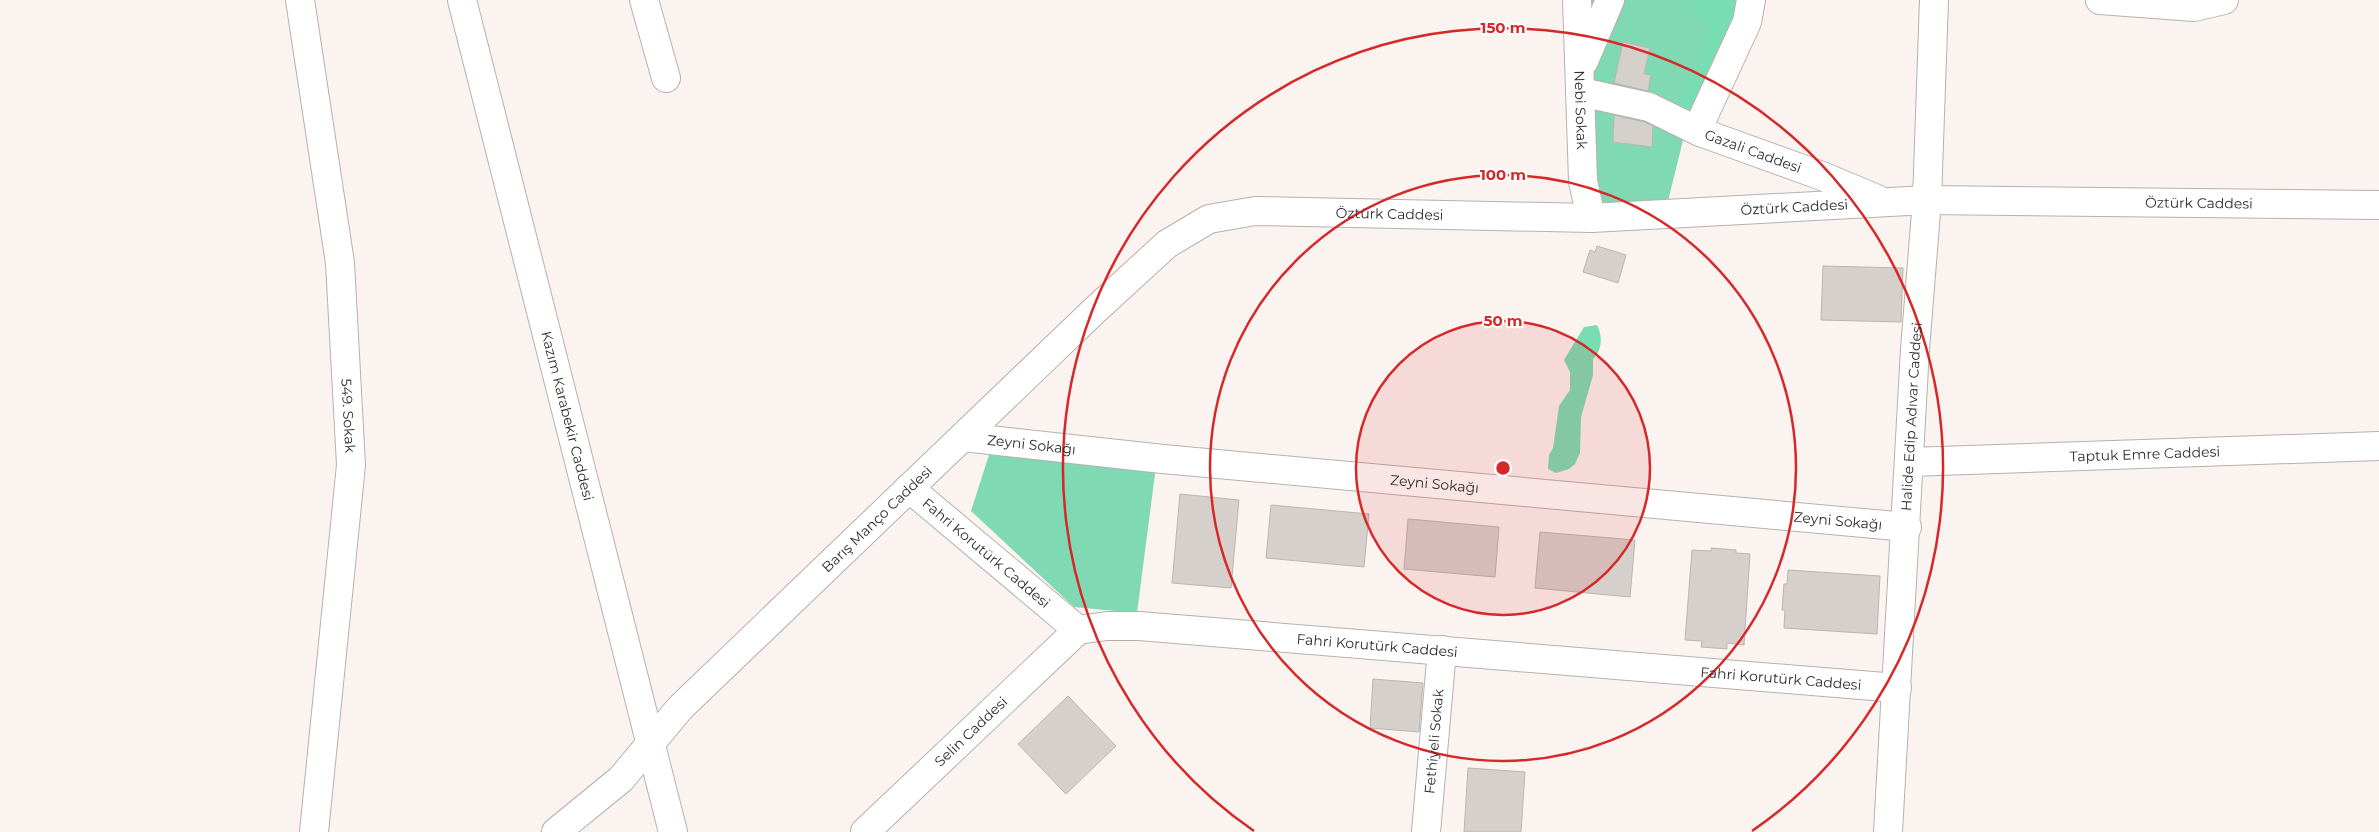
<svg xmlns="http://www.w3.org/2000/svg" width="2379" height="832" font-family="Montserrat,sans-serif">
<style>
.green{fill:#7fd9b3}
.forest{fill:#79ddb4}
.building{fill:#d6d0cc;stroke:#bbb5b1}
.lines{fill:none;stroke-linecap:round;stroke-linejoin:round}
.minor-casing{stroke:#b7b1ad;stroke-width:30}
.minor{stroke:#fff;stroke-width:28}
.ring{fill:none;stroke:#d62828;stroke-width:2.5}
.labels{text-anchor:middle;stroke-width:4.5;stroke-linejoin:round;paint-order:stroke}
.street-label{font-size:14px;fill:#302d2c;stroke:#fff}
.centre{fill:#d62828;stroke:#fff;stroke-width:2.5}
.ring-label{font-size:15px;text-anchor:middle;font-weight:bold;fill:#d62828;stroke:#fff;stroke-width:4.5;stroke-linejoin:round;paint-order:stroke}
</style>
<rect width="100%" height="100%" fill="#faf3ef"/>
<path class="green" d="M1587,0H1734L1691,108L1667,205L1603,202L1593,190Z
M989,455L1156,466L1137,613L1074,607L971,511Z"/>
<path class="forest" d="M1694,0H1742L1691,118L1682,112L1677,105C1686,81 1714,50 1710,25L1696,14L1692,2Z
M1597,325C1603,336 1602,350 1593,359V375L1581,417L1580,453L1575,464L1569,469L1556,473L1548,469L1549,455L1553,448L1559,406L1570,390V372L1564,360L1584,327Z"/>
<path class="building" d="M1623,42L1650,48L1644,74L1651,75L1648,91L1614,83Z
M1614,115L1644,122L1653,126L1652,147L1613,142Z
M1597,246L1626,255L1618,283L1583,272L1590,250L1595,252Z
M1823,266L1903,268L1901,322L1821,320Z
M1180,494L1239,500L1231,588L1172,583Z
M1271,505L1369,514L1364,567L1266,558Z
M1408,519L1499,527L1495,577L1404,569Z
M1540,532L1635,540L1630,597L1535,588Z
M1711,548L1736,550V553L1750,554L1744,645L1727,643V649L1701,647L1702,641L1685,640L1692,550L1711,551Z
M1788,570L1880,576L1877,634L1784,628L1785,610H1782L1784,584H1787Z
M1373,679L1423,683L1419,732L1370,728Z
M1068,696L1116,746L1066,794L1018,744Z
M1468,768L1525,772L1521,832H1464Z"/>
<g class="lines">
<g class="minor-casing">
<g id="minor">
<path id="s1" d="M300,0L340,263L351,465L314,832"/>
<path id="s2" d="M462,0L673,832"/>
<path d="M644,0L666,78"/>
<path id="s3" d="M1577,0L1583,181L1591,218"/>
<path id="s4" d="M1751,0L1747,22L1704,115L1700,125V132L1822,176L1877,199"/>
<path d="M2100,0L2194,7L2224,0"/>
<path d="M1584,61L1610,0"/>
<path d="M1581,92L1649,107L1700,132"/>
<path id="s5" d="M963,437L1163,459L1907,527"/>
<path id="s6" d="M1910,462L2379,446"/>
<path id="s7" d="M909,488L1078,630L1107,626H1139L1897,688"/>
<path id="s8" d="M556,832L621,779L680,708L1094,311L1167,244L1209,219L1255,211L1591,218L1927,200L2379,205"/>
<path id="s9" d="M865,832L1078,630"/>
<path id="s10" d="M1426,832L1442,650"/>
<path id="s11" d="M1888,832L1915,349L1927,200L1934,0"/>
</g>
</g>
<use href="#minor" class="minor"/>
</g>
<circle cx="1503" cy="468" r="147" fill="#d62828" fill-opacity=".12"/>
<g class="ring">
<circle cx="1503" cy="468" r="147"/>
<circle cx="1503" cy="468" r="293"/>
<path d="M1254 831A440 440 0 1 1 1752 831"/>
</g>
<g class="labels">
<g class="street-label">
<text dy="5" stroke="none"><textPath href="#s3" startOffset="110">Nebi Sokak</textPath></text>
<text dy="5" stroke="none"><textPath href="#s4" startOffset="199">Gazali Caddesi</textPath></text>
<text dy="5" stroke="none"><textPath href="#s8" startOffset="1889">Öztürk Caddesi</textPath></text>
<text dy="5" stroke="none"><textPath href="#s8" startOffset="1484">Öztürk Caddesi</textPath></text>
<text dy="5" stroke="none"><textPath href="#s8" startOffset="1079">Öztürk Caddesi</textPath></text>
<text dy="5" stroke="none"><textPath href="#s1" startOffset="419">549. Sokak</textPath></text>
<text dy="5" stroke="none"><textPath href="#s2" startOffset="429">Kazım Karabekir Caddesi</textPath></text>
<text dy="5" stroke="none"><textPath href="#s11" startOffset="416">Halide Edip Adıvar Caddesi</textPath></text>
<text dy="5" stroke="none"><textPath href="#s5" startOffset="69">Zeyni Sokağı</textPath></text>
<text dy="5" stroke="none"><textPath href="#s6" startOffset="235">Taptuk Emre Caddesi</textPath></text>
<text dy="5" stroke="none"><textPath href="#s5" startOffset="474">Zeyni Sokağı</textPath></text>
<text dy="5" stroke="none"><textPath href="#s8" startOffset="449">Barış Manço Caddesi</textPath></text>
<text dy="5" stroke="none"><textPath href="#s5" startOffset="879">Zeyni Sokağı</textPath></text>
<text dy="5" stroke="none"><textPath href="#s7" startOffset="101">Fahri Korutürk Caddesi</textPath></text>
<text dy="5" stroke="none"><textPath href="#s7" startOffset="521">Fahri Korutürk Caddesi</textPath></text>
<text dy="5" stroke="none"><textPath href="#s7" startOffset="926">Fahri Korutürk Caddesi</textPath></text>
<text dy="5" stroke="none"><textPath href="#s9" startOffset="146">Selin Caddesi</textPath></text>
<text dy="5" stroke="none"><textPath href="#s10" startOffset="91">Fethiyeli Sokak</textPath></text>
</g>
</g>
<circle cx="1503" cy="468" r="8" class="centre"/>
<g class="ring-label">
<text x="1503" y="33">150 m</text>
<text x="1503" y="180">100 m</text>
<text x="1503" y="326">50 m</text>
</g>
</svg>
